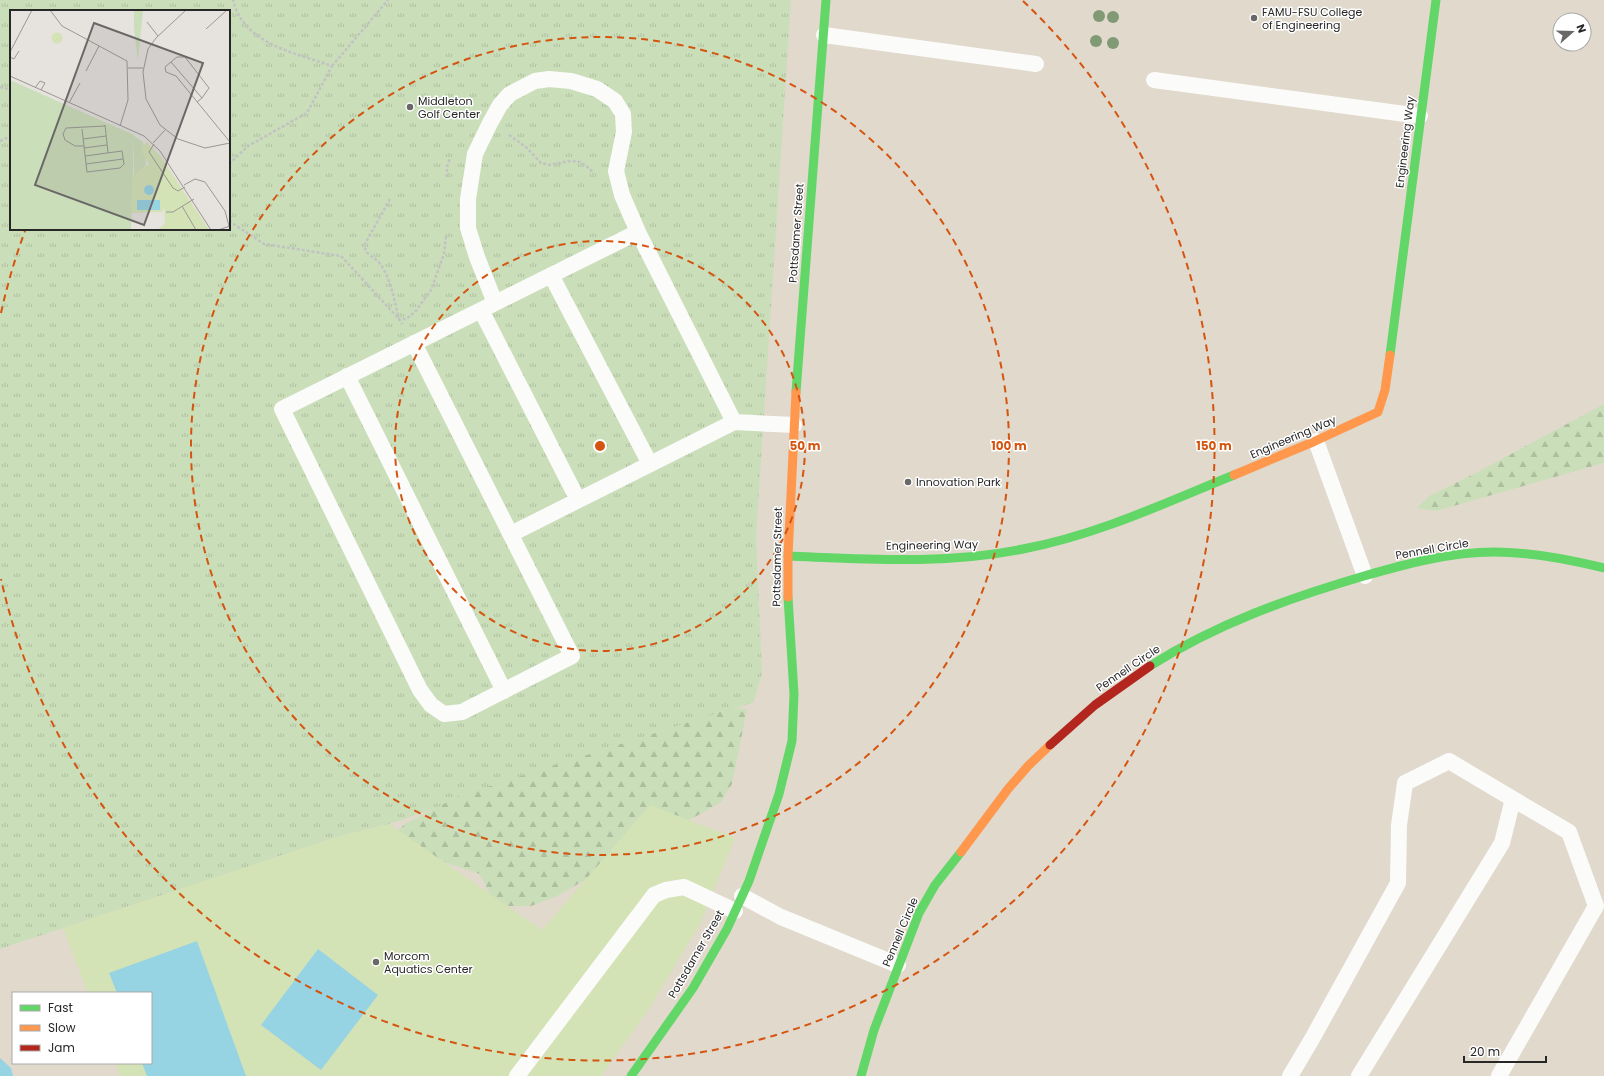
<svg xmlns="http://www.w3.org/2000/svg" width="1604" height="1076" font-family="Poppins,sans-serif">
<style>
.education{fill:#e0d9cc;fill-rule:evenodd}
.grass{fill:url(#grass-tufts);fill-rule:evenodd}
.forest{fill:url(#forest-firs)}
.pitch{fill:#d4e3b6}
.water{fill:#96d3e3}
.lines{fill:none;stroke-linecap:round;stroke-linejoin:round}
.path{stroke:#c2c2c2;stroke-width:2.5;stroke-dasharray:3 2;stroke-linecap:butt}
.lane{stroke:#fbfbfa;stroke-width:16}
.fast{stroke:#63d668;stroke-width:9}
.slow{stroke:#ff974d;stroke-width:9}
.jam{stroke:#b3261e;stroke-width:9}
.tree{fill:#819974}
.ring{fill:none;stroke:#d5540f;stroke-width:2;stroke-dasharray:7 5}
.poi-dot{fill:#6a6867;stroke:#fff;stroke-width:1.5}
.labels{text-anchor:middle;stroke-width:3;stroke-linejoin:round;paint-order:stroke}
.poi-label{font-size:11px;fill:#272727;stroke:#fff;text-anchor:start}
.street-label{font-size:11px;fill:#272727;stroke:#fff}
.inset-road{fill:none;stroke:#9a9795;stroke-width:1}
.view{fill:#6a6867;fill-opacity:0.15;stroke:#6a6867;stroke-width:2}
.inset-edge{fill:none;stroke:#272727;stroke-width:2}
.centre{fill:#d5540f;stroke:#fff;stroke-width:2}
.ring-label{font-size:12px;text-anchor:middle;font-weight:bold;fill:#d5540f;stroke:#fff;stroke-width:3;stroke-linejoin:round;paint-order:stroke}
</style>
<defs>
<pattern id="grass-tufts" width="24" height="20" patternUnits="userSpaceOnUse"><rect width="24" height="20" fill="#cadfb9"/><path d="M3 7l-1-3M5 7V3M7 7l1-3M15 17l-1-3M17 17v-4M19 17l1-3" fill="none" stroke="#aebf9f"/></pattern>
<pattern id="forest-firs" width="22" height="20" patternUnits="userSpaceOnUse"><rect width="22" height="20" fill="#cadfb9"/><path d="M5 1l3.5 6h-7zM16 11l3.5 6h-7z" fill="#aebf9f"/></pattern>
</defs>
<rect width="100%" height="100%" fill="#e6e2de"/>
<path class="education" d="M363,0H1604V1076H0V949L340,835L229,229ZM1560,20H1584V44H1560ZM13,993H151V1063H13Z"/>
<path class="grass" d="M0,0H791L756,537L762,673L754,702L389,824L340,836L0,949ZM11,11H229V229H11Z"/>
<path class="forest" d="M1604,404V463L1436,511L1417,508L1429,496L1474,474Z
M733,708L747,709L732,784L721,802L557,896L531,906H496L480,874L412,851L396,832L405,824L459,796Z"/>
<path class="pitch" d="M650,805L735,838L700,924L648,1010L601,1076H120L115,1063H151V993H88L63,928L340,836L389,824L542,930Z"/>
<path class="water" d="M197,941L246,1076H147L142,1063H151V993H117L109,973Z
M318,949L378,995L321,1070L261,1025Z
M0,1058L11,1068L13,1076H0Z"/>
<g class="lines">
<path class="path" d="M332,66L388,0
M0,87L11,90
M509,135L526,147L541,163L549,165L569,161L580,162L590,169L594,174
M0,141L11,136
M229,164L248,146L307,113L332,66C296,53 243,44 233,0
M447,177V167L450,158
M390,199L365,244C363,255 376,257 381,265C392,282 394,300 399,319H406L415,312L431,290L444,254L446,236
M229,221L264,244L341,256L399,319L402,324"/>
<path class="lane" d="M824,35L1036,64
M1154,80L1420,116
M551,275L650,464
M495,303L477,257L468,228V199L475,154L490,123L500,105L510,94L535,81L549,79L571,81L597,89L615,101L623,114L624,132L616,171L622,195L638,232L734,422
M481,310L578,500
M414,343L572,656L462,712L444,714L431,705L420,690L282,409L638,232
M347,376L504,691
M1316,441L1365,576
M511,534L734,422L794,425
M742,896L781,917L898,965
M517,1076L654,895L666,890L684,887L735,911
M1290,1076L1312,1039L1398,883L1399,825L1405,783L1449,761L1513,799L1502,843L1359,1076
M1499,1076L1596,906L1569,832L1513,799"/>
<path class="fast" d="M1390,355L1436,0
M796,392L826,0
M788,556C866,559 946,565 1023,549C1097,535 1165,503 1234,475
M1150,666C1216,624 1289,598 1364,576C1406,564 1450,552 1494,552C1531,552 1568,559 1604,568
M631,1076L693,988L727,929L749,881L779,794L792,741L794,694L788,597
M861,1076L874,1030L919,913L935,885L961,852"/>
<path class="slow" d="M1234,475L1313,442L1378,412L1385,390L1390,355
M788,597V556L796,392
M961,852L1008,789L1028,766L1050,745"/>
<path class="jam" d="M1050,745L1095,705L1150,666"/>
</g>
<g class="tree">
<circle cx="1099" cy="16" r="6"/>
<circle cx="1113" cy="17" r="6"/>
<circle cx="1096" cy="41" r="6"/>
<circle cx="1113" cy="43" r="6"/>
</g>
<g class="ring">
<circle cx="600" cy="446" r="205"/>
<circle cx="600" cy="446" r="409"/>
<path d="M1 313A614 614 0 0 1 25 231M1023 1A614 614 0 1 1 1 579"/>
</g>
<g class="poi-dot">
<circle cx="1254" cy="18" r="4"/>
<circle cx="410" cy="107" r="4"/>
<circle cx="908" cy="482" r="4"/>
<circle cx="376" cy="962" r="4"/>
</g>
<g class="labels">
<g class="poi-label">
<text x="1262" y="16">FAMU-FSU College<tspan x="1262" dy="13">of Engineering</tspan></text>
<text x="418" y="105">Middleton<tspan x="418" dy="13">Golf Center</tspan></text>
<text x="916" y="486">Innovation Park</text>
<text x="384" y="960">Morcom<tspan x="384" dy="13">Aquatics Center</tspan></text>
</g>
<g class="street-label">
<text transform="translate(1405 142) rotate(-83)" y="4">Engineering Way</text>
<text transform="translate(796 233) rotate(-86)" y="4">Pottsdamer Street</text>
<text transform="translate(1293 437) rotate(-23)" y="4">Engineering Way</text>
<text transform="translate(932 545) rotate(-1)" y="4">Engineering Way</text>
<text transform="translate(1432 549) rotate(-10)" y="4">Pennell Circle</text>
<text transform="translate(777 557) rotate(-89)" y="4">Pottsdamer Street</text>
<text transform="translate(1128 668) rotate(-34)" y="4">Pennell Circle</text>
<text transform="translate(900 932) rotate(-67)" y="4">Pennell Circle</text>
<text transform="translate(696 954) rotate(-60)" y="4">Pottsdamer Street</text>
</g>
</g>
<g transform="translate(10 10)">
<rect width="220" height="220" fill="#e6e2de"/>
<path d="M0,70L124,125L121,220H0Z" fill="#cadfb9"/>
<path d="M124,0H133L128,50L124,18ZM124,126L133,132L136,155L124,166Z" fill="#cadfb9"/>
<path d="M41.5 28a5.5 5.5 0 1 1 11 0a5.5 5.5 0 1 1-11 0ZM137,132L151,147L199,220H147L155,214L154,196L152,202L121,203L122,166L139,154L130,139Z" fill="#d4e3b6"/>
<path d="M134 180a5 5 0 1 1 10 0a5 5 0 1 1-10 0ZM127,190H150V200H127Z" fill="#96d3e3"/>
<path class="inset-road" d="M40,0L52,16L117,51L118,90L110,116M176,0L146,28L138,39L133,62L136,89L150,115L168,129L195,138L220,133M137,12L148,26M196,19L217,0M0,42L22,0M0,47L4,49L9,41M161,52L167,47H175L199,78L192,88M118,58H133M76,61L89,36M0,66L134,126L150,141L201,220M25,78L30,71L35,73L31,80M187,92L192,88L161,52L155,57L156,62L166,66L220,132M59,93L70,73M95,115L98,143M72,119L77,162L110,158L114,154L112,141L75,146M73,129L96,126M143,133L155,120M144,134L139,142L163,178L168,181L175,177M74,136H65L55,130L53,124L56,118L95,116M74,138L97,135M76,154L113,149M174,175L185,169L195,172L215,201L219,216M172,196L186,220M156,202H163L184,189M208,220L220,216"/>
<path class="view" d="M84,13L193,53L134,215L25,175Z"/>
<rect width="220" height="220" class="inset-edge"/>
</g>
<circle cx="600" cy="446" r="6" class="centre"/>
<g class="ring-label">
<text x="805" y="450">50 m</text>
<text x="1009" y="450">100 m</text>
<text x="1214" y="450">150 m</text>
</g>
<rect x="12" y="992" width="140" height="72" fill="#ffffff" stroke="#a9a9a9"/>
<rect x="20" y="1005" width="20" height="6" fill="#63d668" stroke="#a9a9a9"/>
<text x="48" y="1012" font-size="12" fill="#272727">Fast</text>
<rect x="20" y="1025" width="20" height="6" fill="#ff974d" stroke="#a9a9a9"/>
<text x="48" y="1032" font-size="12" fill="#272727">Slow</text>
<rect x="20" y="1045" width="20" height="6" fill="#b3261e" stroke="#a9a9a9"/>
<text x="48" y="1052" font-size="12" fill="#272727">Jam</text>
<g transform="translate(1572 32) rotate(70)"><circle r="19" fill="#ffffff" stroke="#a9a9a9"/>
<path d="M0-3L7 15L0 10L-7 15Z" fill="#6a6867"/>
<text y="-6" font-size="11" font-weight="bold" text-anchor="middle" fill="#272727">N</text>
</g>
<path d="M1464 1056v6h82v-6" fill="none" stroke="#272727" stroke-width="2"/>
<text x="1470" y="1056" font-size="12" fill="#272727" stroke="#ffffff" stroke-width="3" paint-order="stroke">20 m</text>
</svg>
